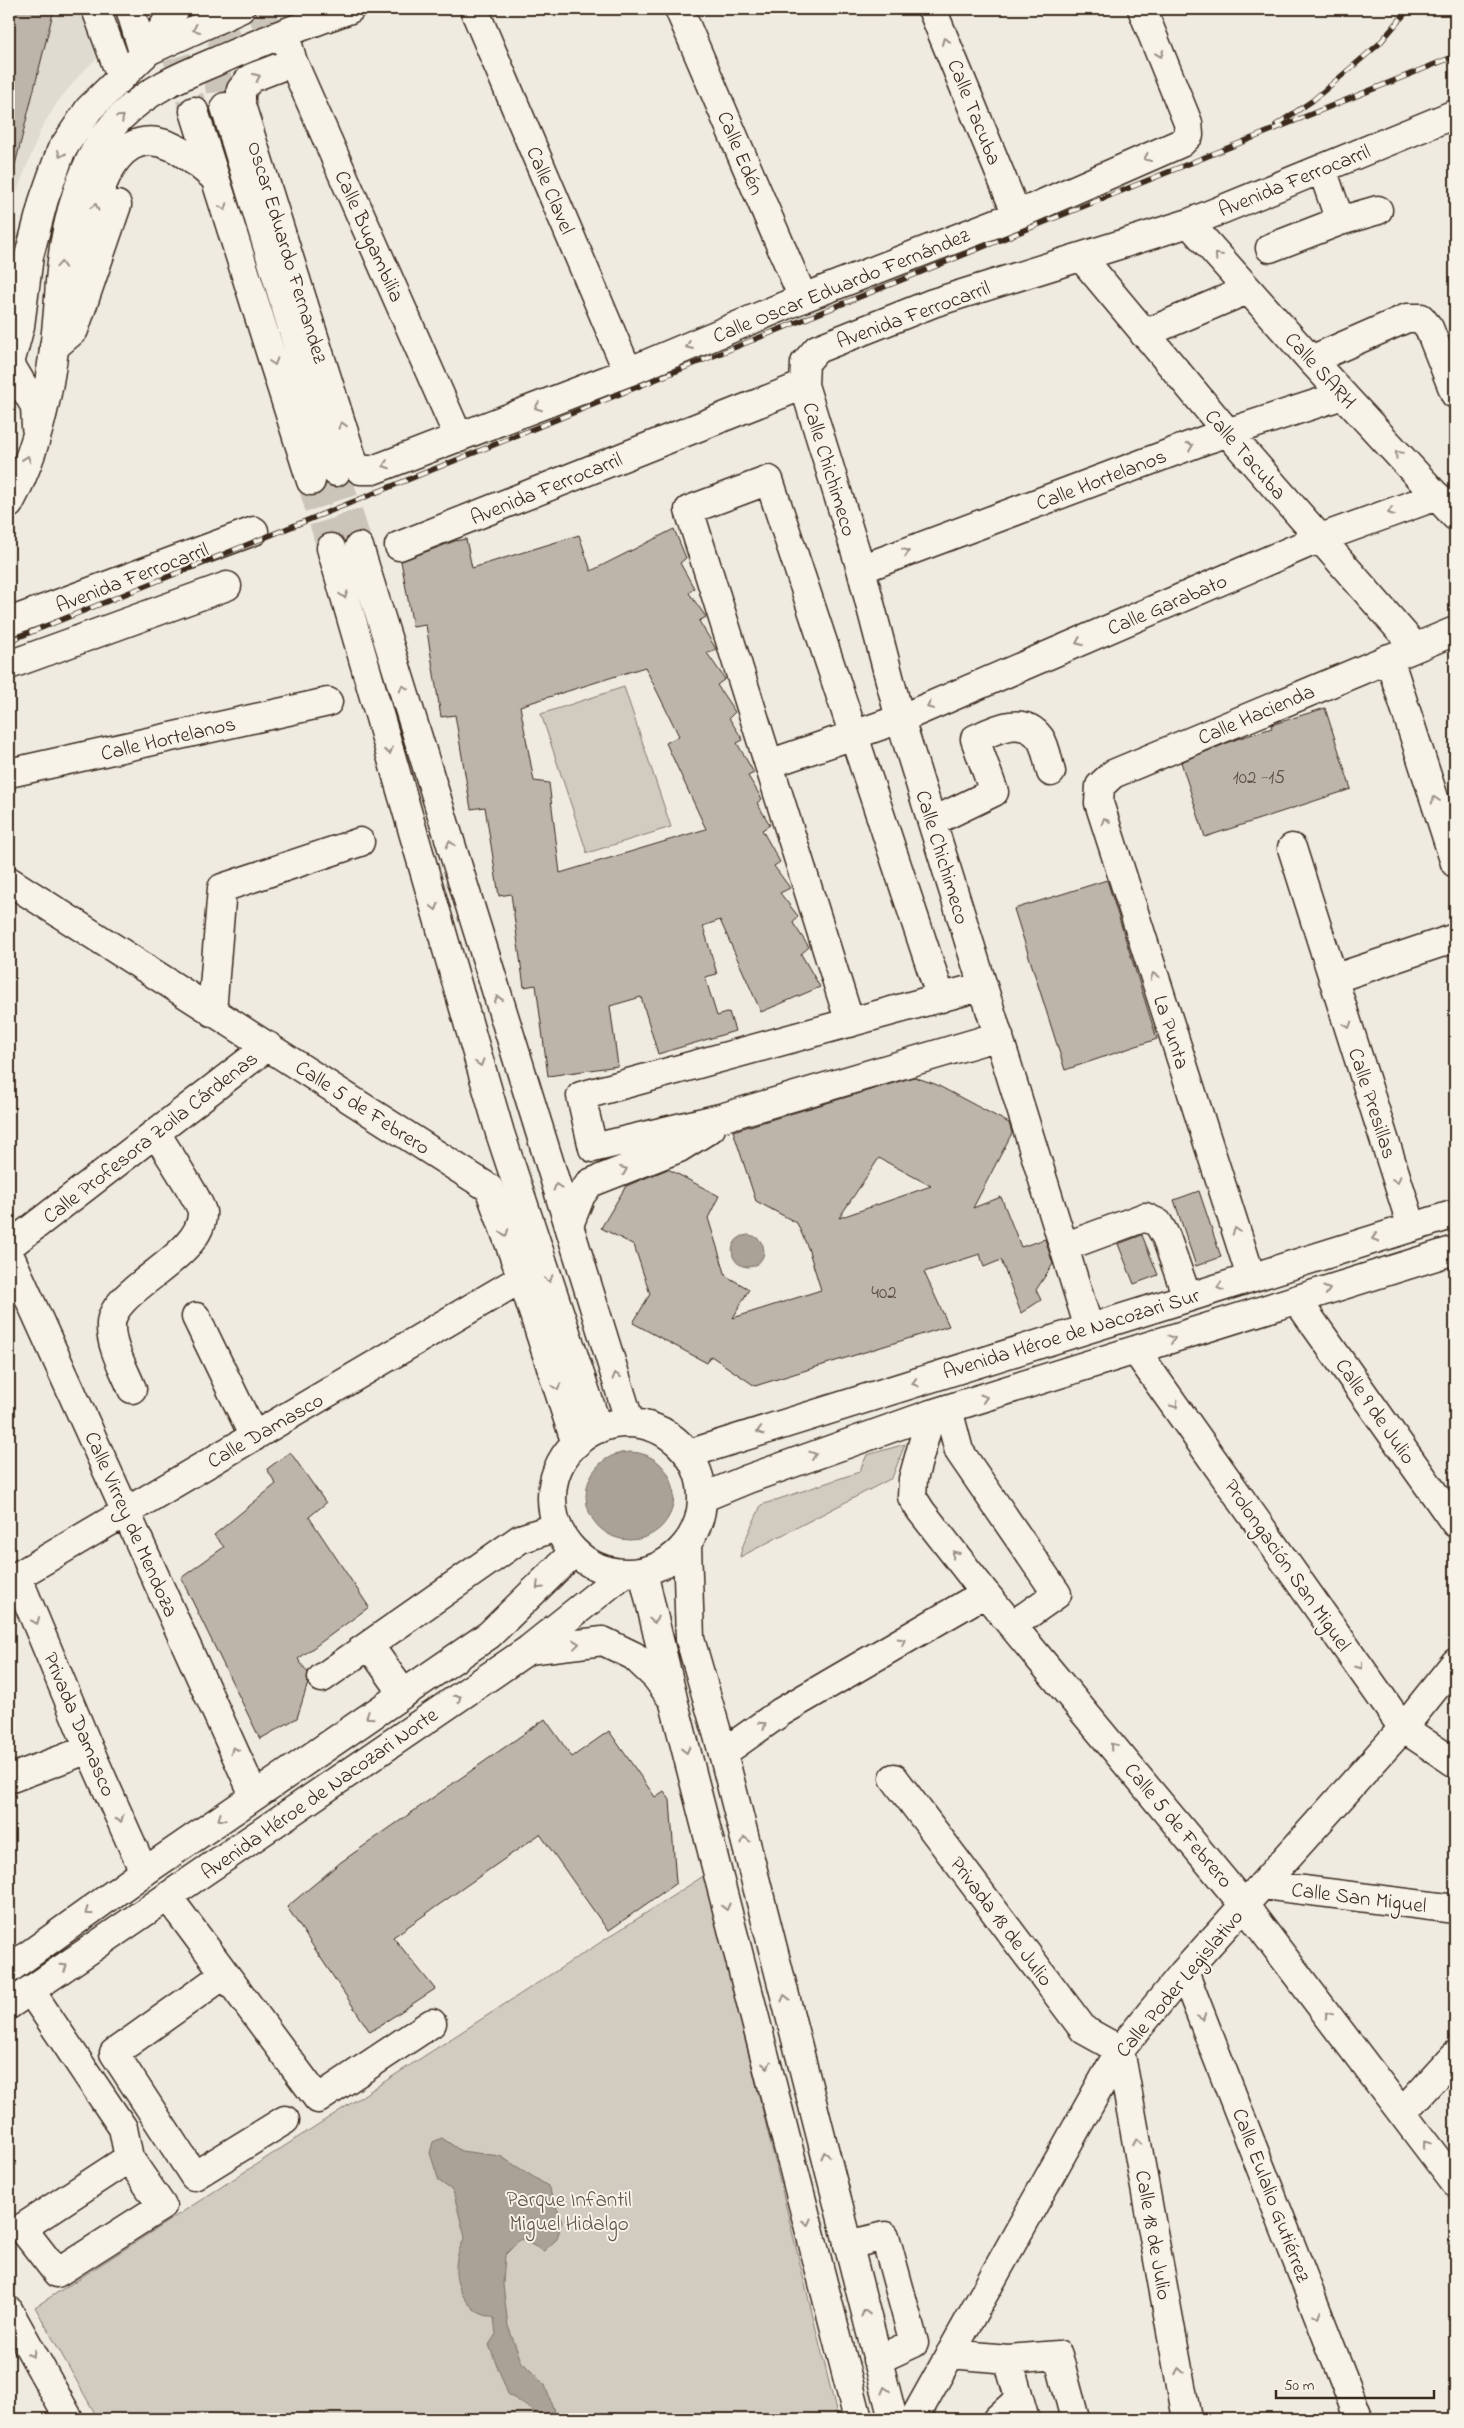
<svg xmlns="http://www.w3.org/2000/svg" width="1464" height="2428" font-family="'Indie Flower',sans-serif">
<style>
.built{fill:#e0dbd0}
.green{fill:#d1cbc0;stroke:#867a6f}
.water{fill:#aaa296;stroke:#7e7266}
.building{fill:#bdb5aa;stroke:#3b2a1e;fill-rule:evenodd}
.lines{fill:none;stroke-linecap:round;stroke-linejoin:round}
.major-tunnel{stroke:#cbc4b9;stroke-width:28;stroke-dasharray:28 14;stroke-linecap:butt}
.minor-casing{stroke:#3b2a1e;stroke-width:31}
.major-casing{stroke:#3b2a1e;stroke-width:31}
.minor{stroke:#f7f3e8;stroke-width:28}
.major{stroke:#f7f3e8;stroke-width:28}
.rail-casing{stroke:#3b2a1e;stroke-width:5.5}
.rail{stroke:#f7f3e8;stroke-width:4;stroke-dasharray:11;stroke-linecap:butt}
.oneway{stroke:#998e83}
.labels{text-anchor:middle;stroke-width:4;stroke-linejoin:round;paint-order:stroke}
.number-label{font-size:19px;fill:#5c4d41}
.street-label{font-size:21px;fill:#3b2a1e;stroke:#f7f3e8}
.park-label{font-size:21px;fill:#605246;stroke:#f7f3e8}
</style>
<rect width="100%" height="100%" fill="#efebe0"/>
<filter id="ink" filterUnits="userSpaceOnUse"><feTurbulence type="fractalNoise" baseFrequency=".02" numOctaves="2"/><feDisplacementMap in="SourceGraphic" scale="10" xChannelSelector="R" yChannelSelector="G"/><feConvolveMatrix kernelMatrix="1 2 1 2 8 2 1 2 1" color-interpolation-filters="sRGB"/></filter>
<g filter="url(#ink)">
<path class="built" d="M9,9H87L101,55L84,70L59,100L42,127L9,212Z"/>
<path class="green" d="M624,687L671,827L587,853L541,714Z
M905,1444L892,1478L740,1557C742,1542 755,1521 761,1505L859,1472L867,1455Z
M705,1875L838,2419H98L35,2307Z"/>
<path class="water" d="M732 1251a16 16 0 1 1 32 0a16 16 0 1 1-32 0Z
M586 1496a44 44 0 1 1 88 0a44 44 0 1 1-88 0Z
M442,2138L461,2151L500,2156L548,2186L562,2221L557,2239L544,2251L521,2239L505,2255L503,2284L508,2326L521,2361L545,2385L554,2411L541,2416L508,2394L489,2345L496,2334L494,2318C488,2316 480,2314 476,2311C452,2290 451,2263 465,2237L453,2191L439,2181L430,2153L433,2142Z"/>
<path class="building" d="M9,9H54L15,165L9,164Z
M674,529L686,558L680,563L694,588L689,593L706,617L699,621L716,649L707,653L725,679L717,685L735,712L729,718L743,740L737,743L754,773L748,776L762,799L757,803L770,825L762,830L780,862L774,866L790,888L780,893L798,916L793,923L809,947L801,954L820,987L761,1012L720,920L703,926L717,974L705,977L717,1016L729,1012L735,1031L658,1054L641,997L610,1006L618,1066L548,1076L536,985L524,987L511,894L499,896L485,807L471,809L455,715L441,717L426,625L413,627L401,561L455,541L466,539L472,568L579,535L591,571ZM645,667L679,736L666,743L706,829L560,873L549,783L534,781L520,706Z
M1325,708L1351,789L1205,837L1181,762L1237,739L1272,728L1271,725L1274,724Z
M1107,880L1157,1039L1065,1070L1014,909Z
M914,1077L935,1084L1009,1123L1012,1133L973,1208L1001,1197L1021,1247L1045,1239L1053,1264L1036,1290L1041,1300L1021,1313L1001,1260L984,1267L980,1254L924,1272L949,1326L755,1386L711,1356L707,1363L633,1323L650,1294L634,1245L601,1228L626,1186L668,1169L719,1196L708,1218L726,1276L749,1289L733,1318L821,1290L808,1248L797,1223L756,1201L733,1131ZM879,1158L931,1186L839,1218Z
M1199,1191L1221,1257L1196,1266L1174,1200Z
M1142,1235L1158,1275L1134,1284L1118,1244Z
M290,1452L326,1503L309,1517L369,1607L298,1659L308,1673V1683L297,1718L260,1739L181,1578L224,1547L214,1535L276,1484L267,1469Z
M545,1719L572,1757L609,1731L655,1797L664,1791L670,1800L676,1883L608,1931L540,1834L393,1937L435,1989L370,2032L287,1907L341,1862Z"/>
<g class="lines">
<path class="major-tunnel" d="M194,9L206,49
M164,17L194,111
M220,92C219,83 216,73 216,64C219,31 258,23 285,13
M336,472L359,547
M311,481L331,548"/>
<g class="minor-casing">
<path id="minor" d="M96,9L121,77
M130,9L144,55
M474,9L628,372
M679,9L803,298
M932,9L1017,215
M288,45L293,62L459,438
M148,51L175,9
M293,62L251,78L241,90V105L353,461L360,470H373L628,372L803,298L1017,215L1181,143L1189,135L1188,123L1142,9
M1322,169L1340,221L1378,210
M1189,223L1311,360L1455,516
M1270,248L1340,221
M1082,258L1228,433L1415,647
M1144,334L1247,290
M54,347L74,330L117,205
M1311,360L1407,318H1421L1429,328L1455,394
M399,546L804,385
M861,569L1205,440L1343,395
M9,622L254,531
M1389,658L1455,863
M9,665L227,586
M769,764L900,719L1318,539L1437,496
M9,773L328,702
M932,822L994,792L975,739C996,729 1023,715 1040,738C1046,746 1048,762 1051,772
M1292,848L1412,1227
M9,881L489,1188L522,1278L576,1444
M1333,979L1455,938
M983,986L581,1096L593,1148L724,1117L999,1036
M212,1012L222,888L360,842
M850,1023L689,510L769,480L941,998
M569,1225L581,1195L590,1183L679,1148L711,1128
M9,1246L268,1046
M1064,1247L1145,1217L1158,1223L1166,1237L1187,1297
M9,1254L254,1795
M1251,1277L1099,803L1100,786L1113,774L1455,631
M1297,1300L1455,1523
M196,1317L254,1437
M1089,1328L900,719L861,569L804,385L805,363L817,349L933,303L1189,223L1455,114
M1136,1351L1403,1728L1455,1763
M132,1389C124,1369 110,1346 111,1324C112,1288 204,1257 202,1212C201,1203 163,1145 156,1133
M948,1409L959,1451L1057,1594L1013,1625
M931,1414L913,1479L912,1497L921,1511L985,1593L1244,1905L1455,2183
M17,1576L89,1749L144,1872
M9,1581L522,1278
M369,1645L520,1539L557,1527
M322,1678L369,1645L403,1693
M723,1753L781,1712L985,1593
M894,1778L1084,2030L1120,2050L1187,2419
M9,1779L89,1749
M1263,1885L1455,1909
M168,1897L318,2099L432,2023
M1184,1972L1359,2419
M225,1974L114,2053L194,2176L285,2120
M30,1990L123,2128L129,2158L162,2206L57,2273L22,2228L129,2158
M1402,2113L1455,2055
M848,2245L885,2236L914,2343L877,2360
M9,2311L69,2419
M950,2354L1008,2359L1058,2355L1075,2419
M1008,2359L1025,2419
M914,2419L1120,2050L1184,1972L1403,1728L1455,1663
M997,2419L1019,2399"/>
</g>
<g class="major-casing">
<path id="major" d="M225,107L336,472
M194,111L311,481
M69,308C72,301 75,294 77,286C88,244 98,118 168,145C186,152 201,167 215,178
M10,364L35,406L36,427
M9,367L20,326L29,256L44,199L61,151L89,109L148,51L240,9
M9,504C45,438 56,355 60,281C64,228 80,157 120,118C149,88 186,74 224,58C265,40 307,24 350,9
M359,547L630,1423
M331,548L500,1133L598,1429
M552 1498a75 75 0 1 1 150 0a75 75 0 1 1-150 0Z
M688,1454L1455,1214
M702,1498L748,1479L931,1414L1455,1250
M687,1545L690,1639L723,1753L893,2419
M643,1572L674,1703L858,2419
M528,1650L603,1641L634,1656L656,1677L669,1695
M9,1969L144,1872L489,1635L574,1552
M9,2005L528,1650L623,1574"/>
</g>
<use href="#minor" class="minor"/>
<use href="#major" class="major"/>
<g class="rail-casing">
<path id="rail" d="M1276,125L1312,101L1379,44L1409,9
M9,641L1455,56"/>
</g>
<use href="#rail" class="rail"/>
</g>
<defs><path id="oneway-chevron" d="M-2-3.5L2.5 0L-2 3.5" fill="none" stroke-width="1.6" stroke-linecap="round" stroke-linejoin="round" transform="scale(1.25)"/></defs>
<g class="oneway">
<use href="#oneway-chevron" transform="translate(196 29) rotate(155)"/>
<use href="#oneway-chevron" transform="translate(945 41) rotate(-112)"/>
<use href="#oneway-chevron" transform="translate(1160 54) rotate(68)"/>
<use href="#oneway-chevron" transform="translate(257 77) rotate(-25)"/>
<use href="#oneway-chevron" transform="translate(121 118) rotate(-44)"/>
<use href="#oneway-chevron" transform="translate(61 154) rotate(114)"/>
<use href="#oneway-chevron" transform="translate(1147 158) rotate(156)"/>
<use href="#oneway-chevron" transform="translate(95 207) rotate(-73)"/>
<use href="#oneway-chevron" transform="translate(224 207) rotate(72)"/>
<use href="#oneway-chevron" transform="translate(1218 256) rotate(-131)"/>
<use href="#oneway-chevron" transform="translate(61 265) rotate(-86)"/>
<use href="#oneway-chevron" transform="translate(689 346) rotate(157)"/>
<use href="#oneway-chevron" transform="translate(274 362) rotate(72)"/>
<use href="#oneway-chevron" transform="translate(538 407) rotate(159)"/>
<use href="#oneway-chevron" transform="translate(342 425) rotate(-107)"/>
<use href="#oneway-chevron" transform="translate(1190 446) rotate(-21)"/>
<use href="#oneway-chevron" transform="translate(1398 454) rotate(-133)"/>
<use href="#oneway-chevron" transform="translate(27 459) rotate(-71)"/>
<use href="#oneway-chevron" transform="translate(386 465) rotate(160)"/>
<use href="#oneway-chevron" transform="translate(1391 512) rotate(160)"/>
<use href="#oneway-chevron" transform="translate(906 552) rotate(-21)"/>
<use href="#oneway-chevron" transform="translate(344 595) rotate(74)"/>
<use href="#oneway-chevron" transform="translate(1079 642) rotate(157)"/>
<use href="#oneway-chevron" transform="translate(403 688) rotate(-107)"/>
<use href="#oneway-chevron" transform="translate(930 706) rotate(157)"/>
<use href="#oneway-chevron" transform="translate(389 751) rotate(74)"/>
<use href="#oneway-chevron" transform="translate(1435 800) rotate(-108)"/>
<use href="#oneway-chevron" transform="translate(1105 821) rotate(-108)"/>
<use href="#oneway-chevron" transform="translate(450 844) rotate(-107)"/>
<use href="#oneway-chevron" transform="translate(435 907) rotate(74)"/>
<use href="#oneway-chevron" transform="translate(1154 976) rotate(-108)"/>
<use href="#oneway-chevron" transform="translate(498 999) rotate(-107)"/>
<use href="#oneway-chevron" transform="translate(1348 1025) rotate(72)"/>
<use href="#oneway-chevron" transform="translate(480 1063) rotate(74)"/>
<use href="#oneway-chevron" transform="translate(624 1170) rotate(-22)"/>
<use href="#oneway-chevron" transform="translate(1397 1180) rotate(72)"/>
<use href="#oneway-chevron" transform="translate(557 1187) rotate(-108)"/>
<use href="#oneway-chevron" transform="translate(1236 1231) rotate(-108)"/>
<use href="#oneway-chevron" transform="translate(505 1233) rotate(70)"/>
<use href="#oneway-chevron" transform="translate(1375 1238) rotate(163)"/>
<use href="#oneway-chevron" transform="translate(549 1279) rotate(72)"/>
<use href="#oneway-chevron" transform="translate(1220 1287) rotate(163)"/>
<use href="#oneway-chevron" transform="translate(1327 1290) rotate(-17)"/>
<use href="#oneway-chevron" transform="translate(1172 1339) rotate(-18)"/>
<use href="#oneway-chevron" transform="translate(616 1376) rotate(-107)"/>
<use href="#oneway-chevron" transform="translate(915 1383) rotate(163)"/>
<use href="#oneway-chevron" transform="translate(557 1387) rotate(72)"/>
<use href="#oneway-chevron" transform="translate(984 1398) rotate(-17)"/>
<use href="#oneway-chevron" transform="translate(1175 1405) rotate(55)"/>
<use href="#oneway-chevron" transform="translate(760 1431) rotate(163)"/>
<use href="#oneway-chevron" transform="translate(813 1455) rotate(-19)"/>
<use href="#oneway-chevron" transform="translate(955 1554) rotate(-128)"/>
<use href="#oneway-chevron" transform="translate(539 1586) rotate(136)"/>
<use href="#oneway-chevron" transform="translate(654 1620) rotate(77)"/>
<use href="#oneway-chevron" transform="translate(36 1621) rotate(68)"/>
<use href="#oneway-chevron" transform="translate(902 1641) rotate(-30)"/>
<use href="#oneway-chevron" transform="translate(576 1644) rotate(-7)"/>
<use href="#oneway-chevron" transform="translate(1360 1666) rotate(55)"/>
<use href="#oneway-chevron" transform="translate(458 1698) rotate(-35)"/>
<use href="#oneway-chevron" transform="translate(369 1716) rotate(146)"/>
<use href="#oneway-chevron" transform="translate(763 1725) rotate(-35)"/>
<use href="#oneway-chevron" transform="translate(1113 1746) rotate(-130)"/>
<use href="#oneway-chevron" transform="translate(234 1750) rotate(-114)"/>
<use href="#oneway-chevron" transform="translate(686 1750) rotate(76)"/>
<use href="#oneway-chevron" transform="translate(221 1818) rotate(145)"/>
<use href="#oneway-chevron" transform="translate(120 1819) rotate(66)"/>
<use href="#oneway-chevron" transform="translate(745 1840) rotate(-104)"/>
<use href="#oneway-chevron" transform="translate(726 1907) rotate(76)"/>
<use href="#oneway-chevron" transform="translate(88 1912) rotate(144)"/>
<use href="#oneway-chevron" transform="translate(64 1967) rotate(-34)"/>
<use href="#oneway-chevron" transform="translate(785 1998) rotate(-104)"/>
<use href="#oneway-chevron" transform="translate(1328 2015) rotate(-127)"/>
<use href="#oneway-chevron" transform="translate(1202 2017) rotate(69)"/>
<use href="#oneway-chevron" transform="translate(767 2065) rotate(76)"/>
<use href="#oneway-chevron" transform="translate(1137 2142) rotate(-100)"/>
<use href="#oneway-chevron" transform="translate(1426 2144) rotate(-127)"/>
<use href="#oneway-chevron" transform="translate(825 2155) rotate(-104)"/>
<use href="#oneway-chevron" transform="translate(807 2222) rotate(76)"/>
<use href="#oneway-chevron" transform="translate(865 2313) rotate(-104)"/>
<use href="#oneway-chevron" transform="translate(1318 2315) rotate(69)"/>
<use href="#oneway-chevron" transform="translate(32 2354) rotate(61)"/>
<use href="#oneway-chevron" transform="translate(1179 2371) rotate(-100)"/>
<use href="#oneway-chevron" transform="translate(885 2390) rotate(-105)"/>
</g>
</g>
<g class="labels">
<g class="number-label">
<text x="1259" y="783">102 -15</text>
<text x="884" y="1298">402</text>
</g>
<g class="street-label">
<text transform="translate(975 112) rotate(68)" y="7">Calle Tacuba</text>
<text transform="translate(741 153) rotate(67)" y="7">Calle Edén</text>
<text transform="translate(1294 180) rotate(-22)" y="7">Avenida Ferrocarril</text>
<text transform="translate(551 190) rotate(67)" y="7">Calle Clavel</text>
<text transform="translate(370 236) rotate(66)" y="7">Calle Bugambilia</text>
<text transform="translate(288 252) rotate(73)" y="7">Oscar Eduardo Fernandez</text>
<text transform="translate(841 285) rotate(-22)" y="7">Calle Oscar Eduardo Fernández</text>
<text transform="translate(913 314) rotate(-20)" y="7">Avenida Ferrocarril</text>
<text transform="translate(1321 370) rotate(48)" y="7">Calle SARH</text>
<text transform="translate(1246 454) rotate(49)" y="7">Calle Tacuba</text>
<text transform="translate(830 469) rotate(73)" y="7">Calle Chichimeco</text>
<text transform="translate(1101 479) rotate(-21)" y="7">Calle Hortelanos</text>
<text transform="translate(546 488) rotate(-22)" y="7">Avenida Ferrocarril</text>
<text transform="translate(132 577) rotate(-21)" y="7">Avenida Ferrocarril</text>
<text transform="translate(1167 604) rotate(-23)" y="7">Calle Garabato</text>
<text transform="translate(1256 714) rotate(-23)" y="7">Calle Hacienda</text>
<text transform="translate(168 738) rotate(-13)" y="7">Calle Hortelanos</text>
<text transform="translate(943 857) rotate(73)" y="7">Calle Chichimeco</text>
<text transform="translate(1172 1032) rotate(72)" y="7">La Punta</text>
<text transform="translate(1373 1103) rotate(72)" y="7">Calle Presillas</text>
<text transform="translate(363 1107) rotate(33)" y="7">Calle 5 de Febrero</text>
<text transform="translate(150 1137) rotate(-38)" y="7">Calle Profesora Zoila Cárdenas</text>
<text transform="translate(1071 1333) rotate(-17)" y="7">Avenida Héroe de Nacozari Sur</text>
<text transform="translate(1376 1411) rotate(55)" y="7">Calle 9 de Julio</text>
<text transform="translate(265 1430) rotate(-30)" y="7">Calle Damasco</text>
<text transform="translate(132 1524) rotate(66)" y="7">Calle Virrey de Mendoza</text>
<text transform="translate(1288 1565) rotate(55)" y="7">Prolongación San Miguel</text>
<text transform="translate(80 1724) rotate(67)" y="7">Privada Damasco</text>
<text transform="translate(319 1793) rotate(-35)" y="7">Avenida Héroe de Nacozari Norte</text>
<text transform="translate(1179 1825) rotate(50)" y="7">Calle 5 de Febrero</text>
<text transform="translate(1359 1897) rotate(7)" y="7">Calle San Miguel</text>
<text transform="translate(1002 1921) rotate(53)" y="7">Privada 18 de Julio</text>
<text transform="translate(1179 1983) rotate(-50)" y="7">Calle Poder Legislativo</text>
<text transform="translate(1272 2195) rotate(69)" y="7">Calle Eulalio Gutiérrez</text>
<text transform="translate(1154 2235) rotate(80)" y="7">Calle 18 de Julio</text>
</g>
<g class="park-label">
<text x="569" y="2206">Parque Infantil<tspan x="569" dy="24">Miguel Hidalgo</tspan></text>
</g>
</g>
<rect width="1464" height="2428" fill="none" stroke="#f7f3e8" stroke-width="30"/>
<rect x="15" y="15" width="1434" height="2398" fill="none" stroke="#3b2a1e" stroke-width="2" filter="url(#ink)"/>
<path d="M1276 2390v8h158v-8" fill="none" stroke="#3b2a1e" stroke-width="2.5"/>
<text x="1284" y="2390" font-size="15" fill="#3b2a1e" stroke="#f7f3e8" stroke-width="4" paint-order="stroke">50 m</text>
</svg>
